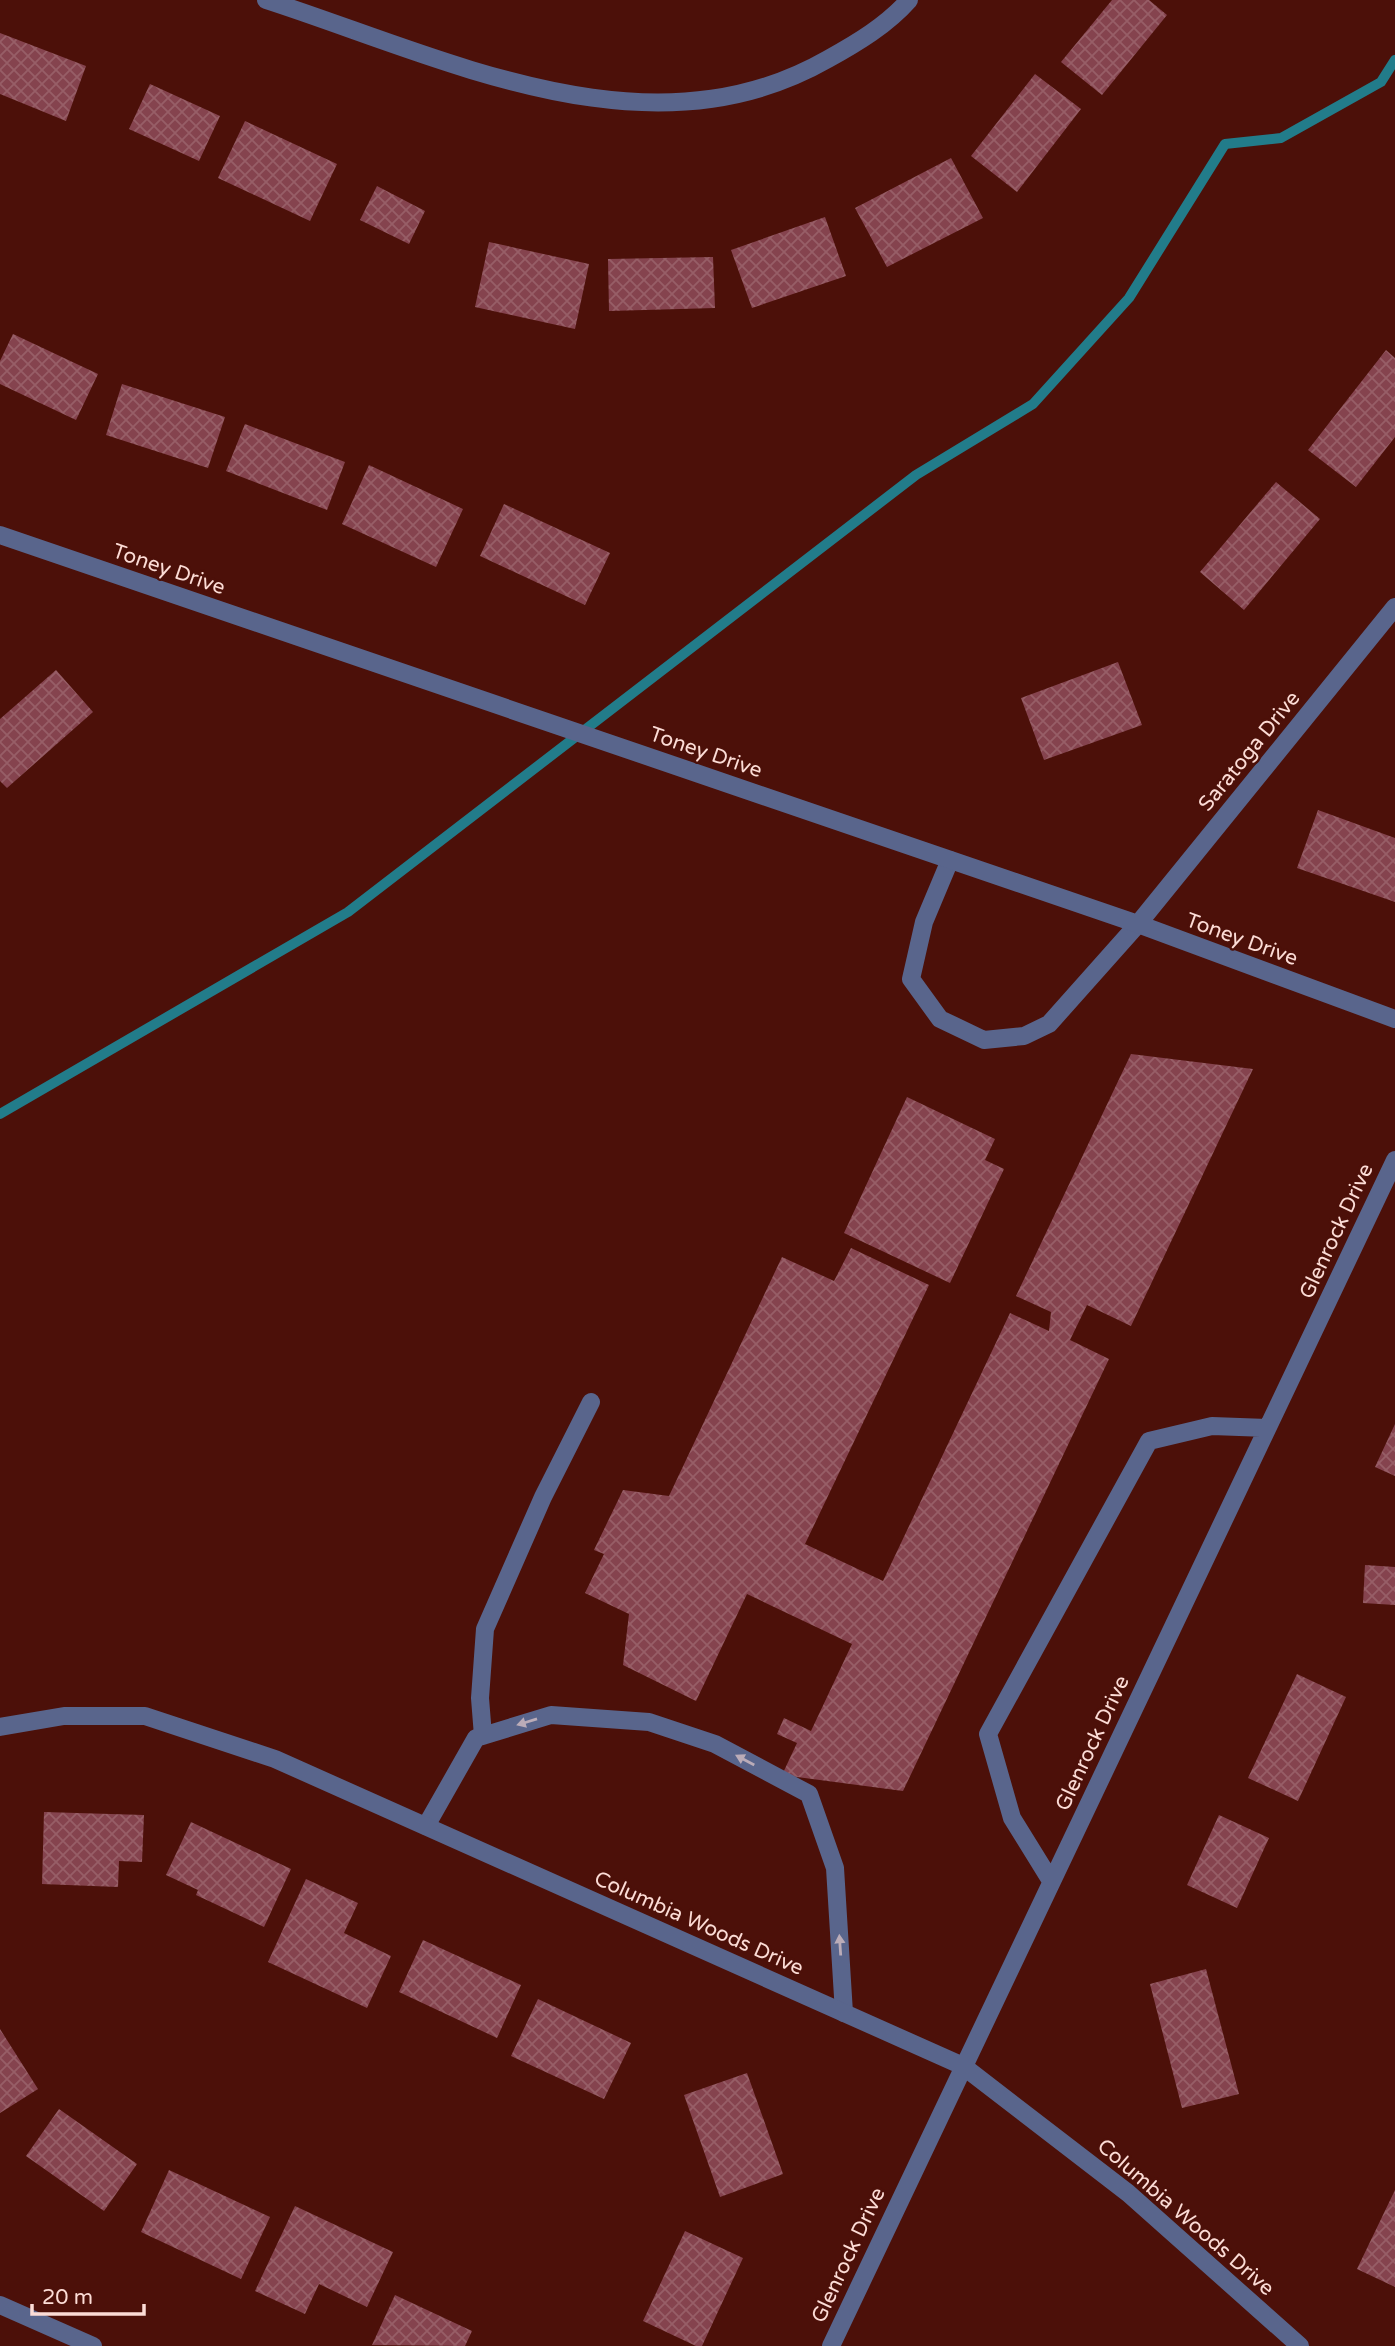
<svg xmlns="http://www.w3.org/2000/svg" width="1395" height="2346" font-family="'Varela Round',sans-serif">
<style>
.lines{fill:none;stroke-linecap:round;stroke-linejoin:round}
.stream{stroke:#227c8a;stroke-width:10}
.building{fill:url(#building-cross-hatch)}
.lane{stroke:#59658c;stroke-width:18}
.street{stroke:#59658c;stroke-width:18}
.oneway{fill:#bbacb8}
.labels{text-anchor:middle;stroke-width:5;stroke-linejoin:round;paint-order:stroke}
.street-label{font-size:21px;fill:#fcdcd6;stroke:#4c1009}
</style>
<defs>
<pattern id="building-cross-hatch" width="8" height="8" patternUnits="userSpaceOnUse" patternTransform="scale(1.75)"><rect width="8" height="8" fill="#85434e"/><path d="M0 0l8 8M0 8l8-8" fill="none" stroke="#975e67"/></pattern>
</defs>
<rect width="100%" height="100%" fill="#4c1009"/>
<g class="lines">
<path class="stream" d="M0,1114L348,912L916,475L1033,404L1129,298L1225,144L1281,138L1381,82L1395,60"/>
</g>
<path class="building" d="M1112,0H1149L1167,15L1102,95L1061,62Z
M0,33L86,66L66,121L0,94Z
M1035,74L1081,109L1017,192L971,156Z
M150,84L220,116L199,161L129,129Z
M245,121L337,164L310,221L218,178Z
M951,158L983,218L887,267L855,208Z
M377,186L425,211L409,244L360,220Z
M825,217L846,276L752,308L731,250Z
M489,242L589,264L575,329L475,307Z
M713,257L715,308L609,311L608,259Z
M13,334L98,374L76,420L0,384V361Z
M1386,350L1395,358V437L1356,487L1308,450Z
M122,384L225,417L208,468L106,435Z
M245,424L345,462L327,510L226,471Z
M369,465L463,509L436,567L342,524Z
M1276,482L1320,519L1244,610L1200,572Z
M504,504L610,553L585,605L480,556Z
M1118,662L1142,725L1044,760L1021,698Z
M56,670L93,712L7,788L0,781V719Z
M1318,810L1395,838V902L1297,868Z
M1131,1054L1253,1069L1131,1326L1087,1305L1070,1340L1109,1359L903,1791L782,1775L797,1743L777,1734L784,1718L811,1731L852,1644L747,1594L696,1701L623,1665L629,1614L585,1593L604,1554L594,1550L623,1490L669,1496L782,1257L834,1281L851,1248L929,1285L805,1544L883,1581L1010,1313L1049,1331L1051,1312L1016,1296Z
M907,1097L995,1139L985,1160L1004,1169L950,1283L844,1233Z
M1395,1424V1476L1375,1467Z
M1365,1565L1395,1567V1605L1363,1603Z
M1297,1674L1346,1697L1298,1801L1248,1778Z
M44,1812L144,1815L142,1862L119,1861L118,1887L42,1884Z
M1219,1815L1269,1838L1237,1908L1187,1885Z
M191,1822L291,1869L264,1927L196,1895L198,1890L166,1875Z
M306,1879L358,1903L344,1933L391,1956L367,2008L268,1962Z
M423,1940L521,1985L497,2038L399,1992Z
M1206,1969L1239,2094L1182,2108L1150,1984Z
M538,1999L631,2043L604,2099L511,2056Z
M0,2029L38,2089L0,2113Z
M747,2073L783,2174L720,2197L684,2095Z
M59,2109L137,2164L104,2211L26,2156Z
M169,2170L270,2217L241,2279L141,2232Z
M1395,2190V2287L1357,2269Z
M295,2206L393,2252L367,2307L319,2284L305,2314L255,2291Z
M685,2231L743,2258L702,2346H696L643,2321Z
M395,2295L472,2331L465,2346L372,2345Z"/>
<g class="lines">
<path class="lane" d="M950,860L924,922L911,979L940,1019L984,1040L1024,1036L1049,1024L1138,924
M483,1736L480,1698L485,1629L543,1497L591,1402
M426,1826L476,1738L551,1715L649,1722L715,1744L809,1794L835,1868L844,2013"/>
<path class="street" d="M266,0C443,57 648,162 828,59C857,43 887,25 909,0
M0,535L1138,924L1395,1019
M1138,924L1395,607
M0,1727L64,1716H145L275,1759L963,2066L1128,2193L1300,2346
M1051,1881L1012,1818L988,1734L1149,1441L1212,1426L1267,1428
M0,2305L93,2346
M831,2346L1395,1160"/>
</g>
<defs><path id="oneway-solid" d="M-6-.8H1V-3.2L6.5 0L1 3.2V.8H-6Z" transform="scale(1.75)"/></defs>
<g class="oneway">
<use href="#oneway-solid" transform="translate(527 1722) rotate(163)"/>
<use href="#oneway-solid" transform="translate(745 1760) rotate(-152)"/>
<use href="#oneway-solid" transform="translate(840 1945) rotate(-94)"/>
</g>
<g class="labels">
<g class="street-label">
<text transform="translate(169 569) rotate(19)" y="7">Toney Drive</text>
<text transform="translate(1249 751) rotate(-51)" y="7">Saratoga Drive</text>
<text transform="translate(706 752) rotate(19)" y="7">Toney Drive</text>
<text transform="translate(1242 939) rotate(20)" y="7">Toney Drive</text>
<text transform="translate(1336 1231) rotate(-65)" y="7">Glenrock Drive</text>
<text transform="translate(1092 1743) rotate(-65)" y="7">Glenrock Drive</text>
<text transform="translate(699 1923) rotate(24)" y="7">Columbia Woods Drive</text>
<text transform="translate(1186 2217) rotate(41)" y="7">Columbia Woods Drive</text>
<text transform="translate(848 2255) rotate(-65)" y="7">Glenrock Drive</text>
</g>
</g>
<path d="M32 2304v10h112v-10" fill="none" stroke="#fcdcd6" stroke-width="3.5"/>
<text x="42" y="2304" font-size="21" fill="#fcdcd6" stroke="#4c1009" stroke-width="5" paint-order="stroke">20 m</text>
</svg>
